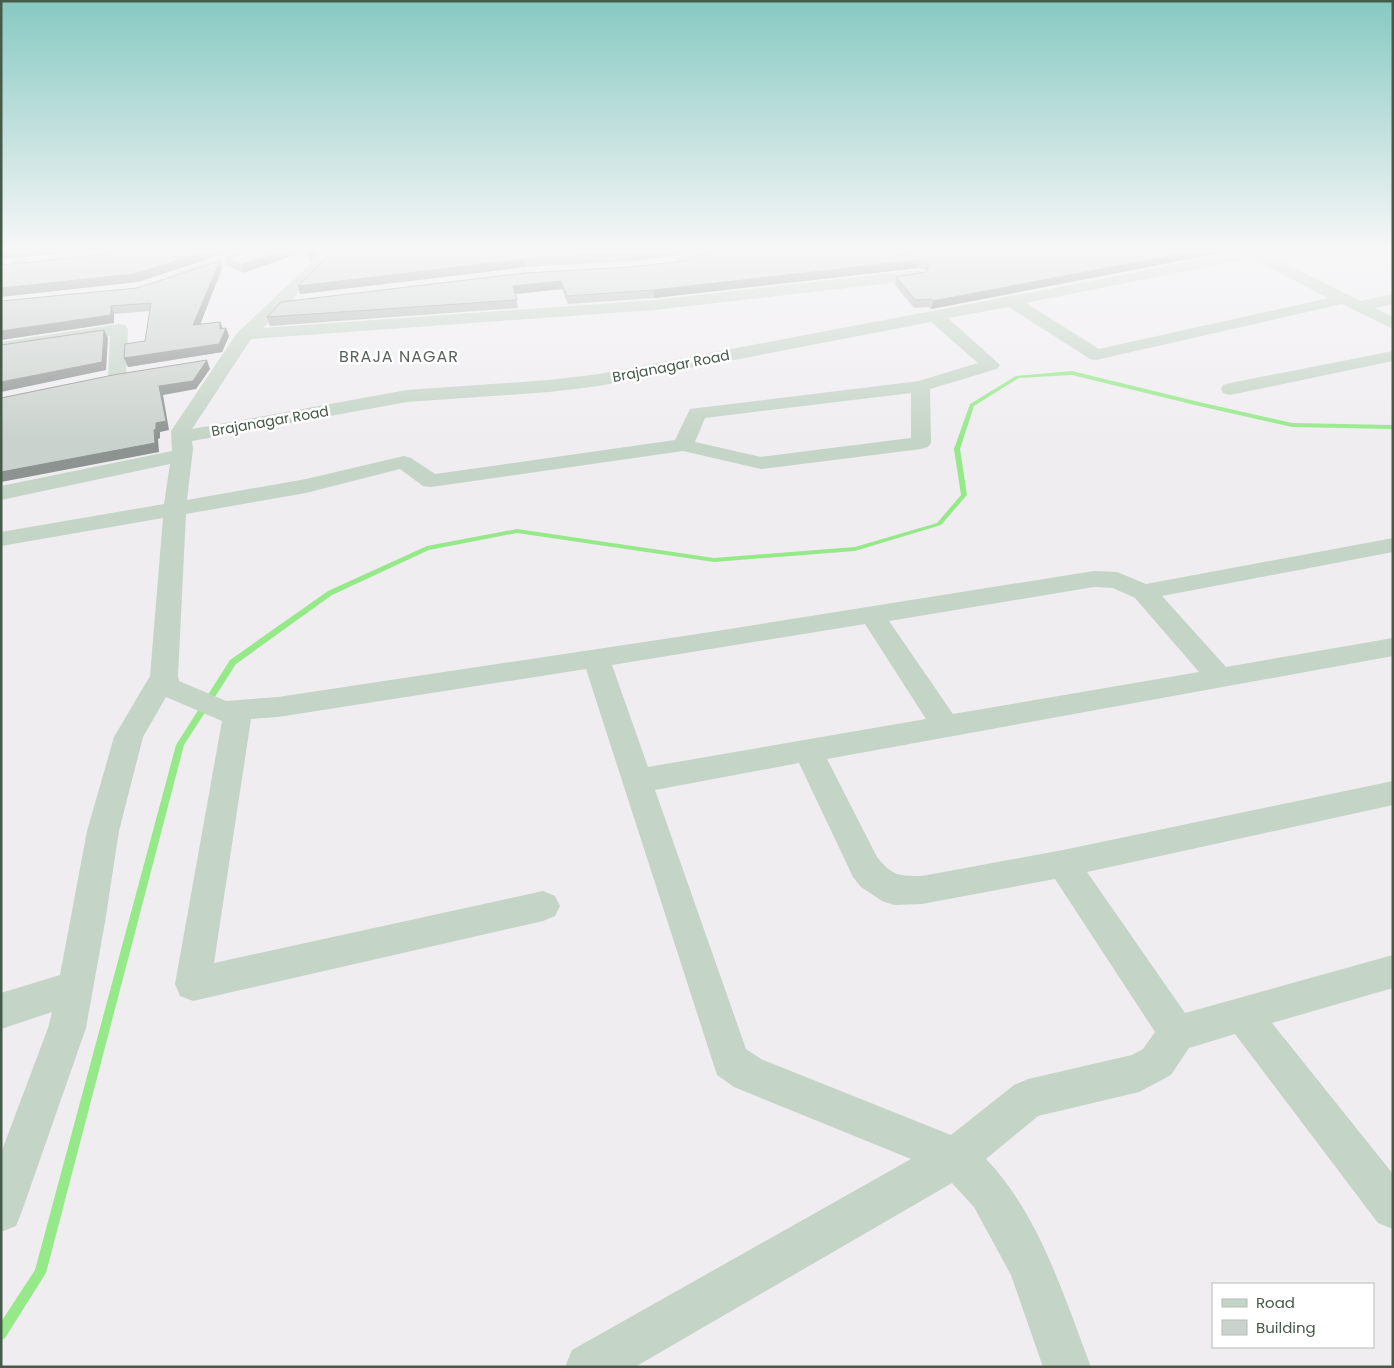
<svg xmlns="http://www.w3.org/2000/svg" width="1394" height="1368" font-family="Poppins,sans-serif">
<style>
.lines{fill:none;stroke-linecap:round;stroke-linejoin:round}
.stream{fill:#95e989;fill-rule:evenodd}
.minor{fill:#c4d4c6;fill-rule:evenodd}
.wall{fill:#aeb5b0}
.shaded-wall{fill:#8d9390}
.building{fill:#cad2cd;stroke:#8d9390}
.labels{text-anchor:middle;stroke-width:5;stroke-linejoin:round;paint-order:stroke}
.far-street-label{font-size:14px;fill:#465a49;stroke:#fff}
.far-quarter-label{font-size:16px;letter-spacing:1px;fill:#5a625c;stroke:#fff}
</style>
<rect width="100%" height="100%" fill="#efedf0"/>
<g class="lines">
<path class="stream" d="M1072,371L1199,402L1292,423L1393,425V429L1292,427L1199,406L1072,375L1019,378L974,406L960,449L967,495L941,525L855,551L714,562L517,533L429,550L332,595L236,664L184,745L46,1273L5,1338L1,1340V1322L35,1270L176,745L230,660L328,591L427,546L517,529L714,558L855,547L937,523L961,495L954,449L970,404L1016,376Z"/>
<path class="minor" d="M21,249H35L22,268H12L9,265Z
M245,249H267L265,252L191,277H179L177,274L179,271Z
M326,249H342L263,328L654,300L918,270L924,272L926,275L924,278L918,280L654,310L251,339L192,429L407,390L549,380L599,374L1123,275L1251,249H1281L1279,252L1268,255L1361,301L1393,294V304L1375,308L1393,317V329L1342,304L1096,360L1090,359L1009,307L948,318L1000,365L997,369L930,389L931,443L928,447L921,449L761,469L683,451L431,487L423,486L400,469L306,493L186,514L178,676L179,681L226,701L278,697L717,631L1094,571L1117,572L1146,584L1393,538V552L1162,596L1226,667L1393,638V656L827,759L877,857C892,876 899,876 922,876L1063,850L1393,781V805L1087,872L1185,1013L1393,955V988L1272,1023L1393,1174V1229L1378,1223L1235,1034L1189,1048L1171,1075L1139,1092L1038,1116L986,1159C1039,1214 1064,1296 1091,1367H1043L1011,1275L974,1207L952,1183L635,1367H565L572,1350L911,1159L734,1087L717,1075L586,669L278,717L251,719L214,963L543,891L555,896L560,906L555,916L543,921L193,1001L180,996L175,984L222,721L166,697L143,737L119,831L105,922L86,1028L22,1211L16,1226L1,1232V1153L48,1028L52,1012L1,1029V993L60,975L87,831L114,737L150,676L163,518L1,546V532L164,504L170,464L1,500V486L172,451L171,431L237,333ZM1251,258L1328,298L1099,349L1026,303ZM931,322L978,363L919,381L690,409L675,440L435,474L411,458L404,456L306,479L187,500L193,449L192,441L407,402L549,392L599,386ZM911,393V438L761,457L695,442L705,418ZM1094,587L1113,588L1135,598L1199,672L953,714L889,621ZM865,624L926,719L648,767L612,665ZM799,763L853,877L861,887L882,901L894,905L922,904L1055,879L1155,1032L1143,1049L1132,1055L1028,1079L1014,1085L951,1135L761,1059L746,1049L655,790Z
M731,249H776L774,252L769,253L683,264L678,262L675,259L678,256L683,254Z
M119,324L125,325L128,329L126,376L124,380L117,382L110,380L108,376L110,336L1,352V342Z
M1393,351V361L1230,395L1223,393L1221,389L1223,385L1230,383Z"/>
</g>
<path class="wall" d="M255,249H323L310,262L309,250L243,273L228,266L225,259Z
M335,249H387L385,250L389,251L683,252L675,256L631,261L526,267L300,294Z
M944,249H1241L931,309L929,307L914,308L895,285L896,277L926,272L925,270L918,268L654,298L568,304L562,289L515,294L518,308L270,326L267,317L631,267L685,261L892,251L891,252L892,253L898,255Z
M220,261L222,268L200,324L220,322L223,328H226L229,336L222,352L128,367L145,341L150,311L114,314V323L1,340L137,288Z"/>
<path class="shaded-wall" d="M22,249H101L1,259V251Z
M213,249H239L138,282L1,297V288Z
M288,249H312L243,273L241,265Z
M313,249H323L310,262L307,254Z
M672,249H713L683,252L675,256L631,261L630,253Z
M888,249H907L892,251L887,256Z
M1205,249H1241L931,309L933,301Z
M525,259L526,267L300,294L298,286Z
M919,260L918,268L654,298V290Z
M220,261L222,268L197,333L193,325Z
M561,281L562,289L514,294L513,286Z
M111,306L114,314V323L1,340V331Z
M220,322L223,330L226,328L229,336L222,352L128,367L124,358L220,329Z
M104,330L108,338L106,370L1,392V382Z
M207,360L210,369L196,389L163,395L169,430L160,432V438L158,439L159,452L1,482V472L154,430L156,423L159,386Z"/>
<path class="building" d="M1,249H22L1,251Z
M129,249H213L134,274L1,288V265L111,254Z
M255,249H288L241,265L225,259Z
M309,249H313L307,254Z
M335,249H382L389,251L417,249H672L630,253L525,259L298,286Z
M752,249H889L892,253L898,255L944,249H1205L933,301L931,299L915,300L896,277L926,272L929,266L926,262L919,260L654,290L567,296L561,281L513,286L517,300L267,317L281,302L525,273L631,267L685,261L693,256Z
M220,261L193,325L220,322V329L226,328L219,344L124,358L125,344L145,341L151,303L111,306V315L1,331V301L137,288Z
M104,330L102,362L1,382V345Z
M207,360L193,381L159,386L166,421L156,423V429L154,430L155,443L1,472V398L113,375Z"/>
<linearGradient id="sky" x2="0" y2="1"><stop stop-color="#87c9c2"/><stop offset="0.57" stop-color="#f8f7f8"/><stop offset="1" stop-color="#f8f7f8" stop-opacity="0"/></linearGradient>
<rect width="1394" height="440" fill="url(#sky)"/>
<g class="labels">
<g class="far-street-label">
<text transform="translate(671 366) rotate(-11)" y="5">Brajanagar Road</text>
<text transform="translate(270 421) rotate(-10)" y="5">Brajanagar Road</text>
</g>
<g class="far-quarter-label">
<text x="399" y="362">BRAJA NAGAR</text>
</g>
</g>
<rect width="1394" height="1368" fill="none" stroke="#465a49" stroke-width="5"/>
<rect x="1212" y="1283" width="162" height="65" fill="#ffffff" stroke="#b5bdb6"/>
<rect x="1222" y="1299" width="25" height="8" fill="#c4d4c6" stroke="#b5bdb6"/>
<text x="1256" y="1308" font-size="15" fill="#465a49">Road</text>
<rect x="1222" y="1320" width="25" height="15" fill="#cad2cd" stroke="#b5bdb6"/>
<text x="1256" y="1333" font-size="15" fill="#465a49">Building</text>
</svg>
